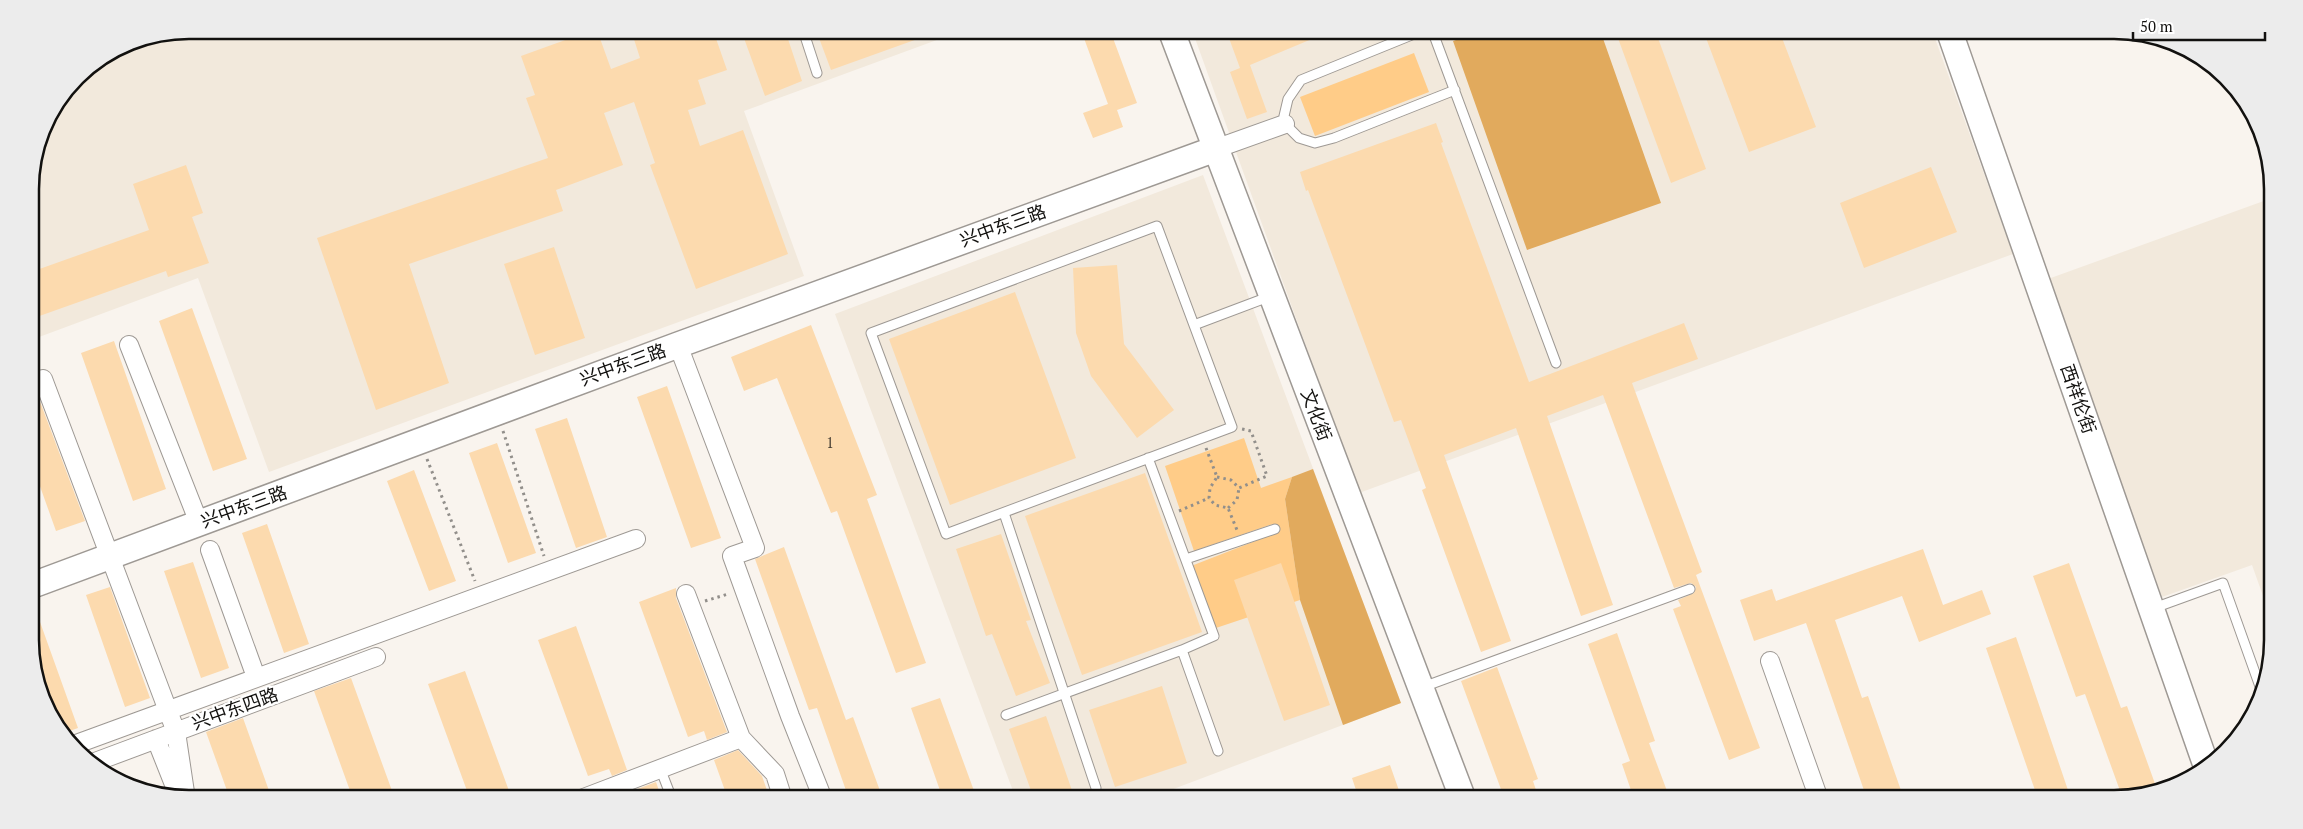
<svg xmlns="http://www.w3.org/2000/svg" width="2303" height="829" font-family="'PT Serif','Noto Sans SC',serif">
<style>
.built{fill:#f2e9dc}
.green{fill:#fc8}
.forest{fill:#e1aa5d}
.building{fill:#fcdaae}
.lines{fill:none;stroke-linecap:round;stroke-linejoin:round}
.lane-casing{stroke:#9e9994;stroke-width:11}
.street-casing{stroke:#9e9994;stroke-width:20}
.secondary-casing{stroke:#9e9994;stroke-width:28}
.path{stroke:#928f8b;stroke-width:3;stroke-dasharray:2.5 4;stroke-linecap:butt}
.lane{stroke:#fff;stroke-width:9}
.street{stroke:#fff;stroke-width:18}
.secondary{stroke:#fff;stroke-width:25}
.labels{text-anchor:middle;stroke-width:4.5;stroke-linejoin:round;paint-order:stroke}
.number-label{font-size:15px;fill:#4c4337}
.street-label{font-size:18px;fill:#12110f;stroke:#fff}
.rim{fill:none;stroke:#12110f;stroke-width:2.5}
</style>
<rect width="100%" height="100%" fill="#f9f4ee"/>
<path class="built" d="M189,30H964L744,111L804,276L269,472L198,278L31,340L30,178L47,118L84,70L128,42Z
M1192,30H1932L2013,254L1359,493Z
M1203,175L1401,703L1147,799H1016L835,314Z
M2272,198L2273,624L2252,565L2162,597L2048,279Z"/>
<path class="green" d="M1414,53L1429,92L1315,136L1300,97Z
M1244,438L1261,488L1292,477L1285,499L1300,600L1207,631L1186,568L1276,533L1273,524L1194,551L1165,466Z"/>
<path class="forest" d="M1485,30H1600L1661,203L1527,250L1453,41Z
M1313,469L1401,703L1343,725L1300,600L1285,499L1292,477Z"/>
<path class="building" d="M593,30H597L611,69L640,58L631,30H713L727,70L698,80L706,104L688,110L700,146L743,130L788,254L696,289L650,165L655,163L634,102L604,113L623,165L556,190L563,211L409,264L449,383L376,410L317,238L548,158L526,98L535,95L521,56Z
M741,30H785L802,81L765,96Z
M816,30H937V32L831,70Z
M1081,30H1110L1137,103L1117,110L1123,127L1093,138L1083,113L1108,104Z
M1226,30H1331V31L1250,65L1267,112L1247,119L1230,72L1240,68Z
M1615,30H1655L1706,169L1671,183Z
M1703,30H1779L1816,127L1749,152Z
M1436,123L1443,142L1441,143L1529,382L1684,323L1698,359L1632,383L1702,572L1696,575L1760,748L1729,760L1673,609L1681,606L1678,600L1694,593L1696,587L1691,583L1674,588L1603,395L1547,416L1613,605L1581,616L1516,428L1444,455L1511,641L1481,652L1422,490L1426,488L1401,420L1394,422L1308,190L1306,191L1300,172Z
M186,165L203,213L192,217L209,263L168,277L166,271L31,319V272L149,230L133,184Z
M1931,167L1957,232L1864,268L1840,203Z
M554,247L585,338L535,355L504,264Z
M1117,265L1124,344L1174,410L1137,438L1091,376L1076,333L1073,268Z
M1015,292L1076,458L950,505L889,339Z
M192,308L247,459L213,471L159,321Z
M811,325L877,495L867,499L926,663L896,673L837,511L831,513L777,378L744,391L731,357Z
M114,341L166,489L133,501L81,353Z
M31,375H34L33,383L85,521L56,531L32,464Z
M667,386L721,538L691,548L637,397Z
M567,418L607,537L576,548L535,429Z
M497,443L536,553L508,563L469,453Z
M414,470L456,581L429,591L387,481Z
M1145,473L1202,632L1082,675L1025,516Z
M267,524L309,644L284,653L242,533Z
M1001,534L1031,620L1026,621L1050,683L1016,696L992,634L986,636L956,549Z
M784,547L846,720L853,717L883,799H849L817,708L809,710L755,559Z
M1923,549L1943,605L1982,590L1991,614L1919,642L1902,596L1835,620L1862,698L1868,696L1904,799H1867L1806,623L1754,641L1740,600L1772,589L1776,601Z
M193,562L229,668L201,678L164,571Z
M1281,563L1330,705L1284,721L1234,580Z
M2069,563L2121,708L2127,706L2158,792L2123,799L2085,694L2076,697L2033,576Z
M110,587L150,698L125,707L86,595Z
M676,588V598L727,732L707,740L704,731L688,737L639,602Z
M33,608H35L78,728L64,733L33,671Z
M576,626L627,770L612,776L609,769L588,776L538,640Z
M1617,633L1655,741L1649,743L1670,799H1634L1622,764L1630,761L1588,644Z
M2016,637L2071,799H2038L1986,648Z
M1497,667L1538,779L1533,781L1539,799H1507L1504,792H1502L1461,681Z
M465,671L512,799H470L428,684Z
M351,678L395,799H353L314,691Z
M1162,686L1187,763L1115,787L1089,710Z
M940,698L977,799H943L911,708Z
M1046,716L1075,799H1034L1009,729Z
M243,718L272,799H230L206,732Z
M738,750L762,776L770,799H728L714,760Z
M1390,765L1402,799H1359L1352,778Z
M656,782L662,799H620L619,796Z"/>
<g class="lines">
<g class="lane-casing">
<path id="lane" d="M803,30L817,73
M1424,30L1301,80L1288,99L1284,116L1285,124L1299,138L1315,143L1334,138L1455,90
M1432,30L1556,363
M1157,226L1232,427L946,534L871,333Z
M1194,325L1271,296
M1148,458L1214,636L1182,650
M1004,513L1096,788
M1186,559L1275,529
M2154,608L2223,583L2263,695
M1423,687L1690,589
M1006,715L1182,650L1218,751
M660,768L672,799"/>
</g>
<g class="street-casing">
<path id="street" d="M1215,149L1285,124
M129,345L199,523
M678,345L755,548L732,556L790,716L823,799
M43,379L176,732L186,799
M210,550L256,677
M1770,661L1819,799
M741,738L775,774L783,799
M156,739L179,797
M71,746L636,539
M95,762L376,657
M581,799L741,738L686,594"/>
</g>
<g class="secondary-casing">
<path id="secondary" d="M1171,30L1463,799
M1949,30L2207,768
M33,585L678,345L1215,149"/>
</g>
<path class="path" d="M503,431L544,556
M1206,448L1217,477L1210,488L1209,498L1215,505L1228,508L1237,530
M427,459L475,581
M1217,477L1231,480L1239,488L1267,476L1251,431L1242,429
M1228,508L1237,500L1239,488
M1179,511L1209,498
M705,601L728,594"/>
<use href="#lane" class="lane"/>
<use href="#street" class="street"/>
<use href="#secondary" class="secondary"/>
</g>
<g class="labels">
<g class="number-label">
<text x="830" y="448">1</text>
</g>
<g class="street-label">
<text transform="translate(1003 226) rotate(-20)" y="6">兴中东三路</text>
<text transform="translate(623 365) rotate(-20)" y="6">兴中东三路</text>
<text transform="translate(2078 399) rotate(71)" y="6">西祥伦街</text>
<text transform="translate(1316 415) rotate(69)" y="6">文化街</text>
<text transform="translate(244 507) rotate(-20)" y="6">兴中东三路</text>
<text transform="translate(235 709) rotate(-20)" y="6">兴中东四路</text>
</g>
</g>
<path d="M0 0H2303V829H0ZM189 39H2114A150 150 0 0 1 2264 189V640A150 150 0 0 1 2114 790H189A150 150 0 0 1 39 640V189A150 150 0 0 1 189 39Z" fill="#ececec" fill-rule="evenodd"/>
<path class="rim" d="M189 39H2114A150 150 0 0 1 2264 189V640A150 150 0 0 1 2114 790H189A150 150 0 0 1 39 640V189A150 150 0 0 1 189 39Z"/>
<path d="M2133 32v8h132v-8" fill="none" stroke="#12110f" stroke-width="2.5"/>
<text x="2140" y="32" font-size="15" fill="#12110f" stroke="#ffffff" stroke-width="4" paint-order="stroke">50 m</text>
</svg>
